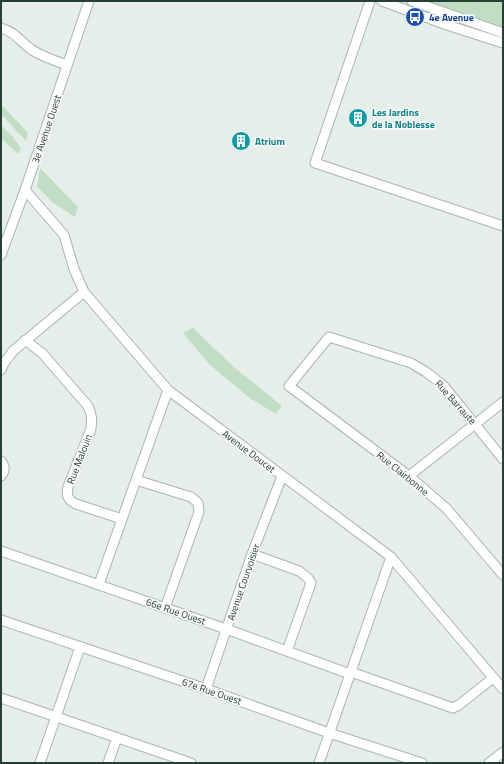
<svg xmlns="http://www.w3.org/2000/svg" width="504" height="764" font-family="'Titillium Web',sans-serif">
<style>
.green{fill:#c1dec4}
.lines{fill:none;stroke-linecap:round;stroke-linejoin:round}
.minor-casing{stroke:#a9b6af;stroke-width:11}
.minor{stroke:#fff;stroke-width:9}
.labels{text-anchor:middle;stroke-width:3.5;stroke-linejoin:round;paint-order:stroke}
.transit-label{font-size:10px;font-weight:bold;fill:#164399;stroke:#f7faf8;text-anchor:start}
.culture-label{font-size:10px;font-weight:bold;fill:#0d838f;stroke:#f7faf8;text-anchor:start}
.street-label{font-size:10px;fill:#264035;stroke:#f7faf8}
</style>
<rect width="100%" height="100%" fill="#e6eee9"/>
<path class="green" d="M412,1H503V33Z
M1,104L28,133L26,141L1,114Z
M1,125L13,137L21,149L18,154L1,138Z
M40,168L78,207L75,217L53,203L37,186Z
M193,328L235,368L282,406L276,414L251,399L210,365L183,333Z"/>
<g class="lines">
<g class="minor-casing">
<path id="minor" d="M370,1L315,163L503,226
M382,1L447,25L503,43
M412,1L503,33
M1,28C17,33 19,41 32,50C43,57 55,61 67,65
M25,190L64,235L74,269L84,292L168,390L391,557L503,689
M1,255L25,190L89,1
M25,340L42,353L88,406C92,414 92,420 91,429L68,487C66,496 68,500 76,504L122,519
M1,370L4,363L13,351L84,292
M503,459L443,385L426,372L411,363L329,337L289,386L409,476L447,509L503,575
M1,461C5,466 5,471 1,476
M409,476L503,402
M136,480L191,497L198,503L199,512L165,608
M1,551L226,629L350,674
M252,554L299,571L308,578L311,583L287,651
M99,584L168,390
M1,620L206,689L329,733L422,763
M351,672L453,708L459,705L493,678
M206,689L252,554L282,476
M1,698L191,763
M40,763L80,647
M108,763L117,738
M319,763L391,557
M489,763L503,752"/>
</g>
<use href="#minor" class="minor"/>
</g>
<defs>
<g id="bus-disc" transform="scale(1)"><circle r="9.5" fill="#1a4fb4" stroke="#f7faf8"/><path d="M-5-6H5V4H4V6H2V4H-2V6H-4V4H-5ZM-3.5-4V0h7V-4ZM-3.5 1.2v1.5H-2V1.2ZM2 1.2v1.5H3.5V1.2Z" fill="#fff"/></g>
<g id="building-disc" transform="scale(1)"><circle r="9.5" fill="#0f9aa8" stroke="#f7faf8"/><path d="M-4-6H4V6H1V3H-1V6H-4ZM-2.5-4.3h1.7v1.8h-1.7ZM.8-4.3h1.7v1.8H.8ZM-2.5-1h1.7V.8h-1.7ZM.8-1h1.7V.8H.8Z" fill="#fff"/></g>
</defs>
<g fill-rule="evenodd">
<use href="#bus-disc" x="415" y="17"/>
<use href="#building-disc" x="358" y="118"/>
<use href="#building-disc" x="241" y="141"/>
</g>
<g class="labels">
<g class="transit-label">
<text x="429" y="21">4e Avenue</text>
</g>
<g class="culture-label">
<text x="372" y="116">Les Jardins<tspan x="372" dy="12">de la Noblesse</tspan></text>
<text x="255" y="145">Atrium</text>
</g>
<g class="street-label">
<text transform="translate(46 129) rotate(-71)" y="4">3e Avenue Ouest</text>
<text transform="translate(456 402) rotate(48)" y="4">Rue Barraute</text>
<text transform="translate(249 451) rotate(37)" y="4">Avenue Doucet</text>
<text transform="translate(79 459) rotate(-69)" y="4">Rue Malouin</text>
<text transform="translate(403 473) rotate(39)" y="4">Rue Clairbonne</text>
<text transform="translate(243 582) rotate(-71)" y="4">Avenue Courvoisier</text>
<text transform="translate(176 611) rotate(19)" y="4">66e Rue Ouest</text>
<text transform="translate(212 691) rotate(19)" y="4">67e Rue Ouest</text>
</g>
</g>
<rect width="504" height="764" fill="none" stroke="#264035" stroke-width="4"/>
</svg>
